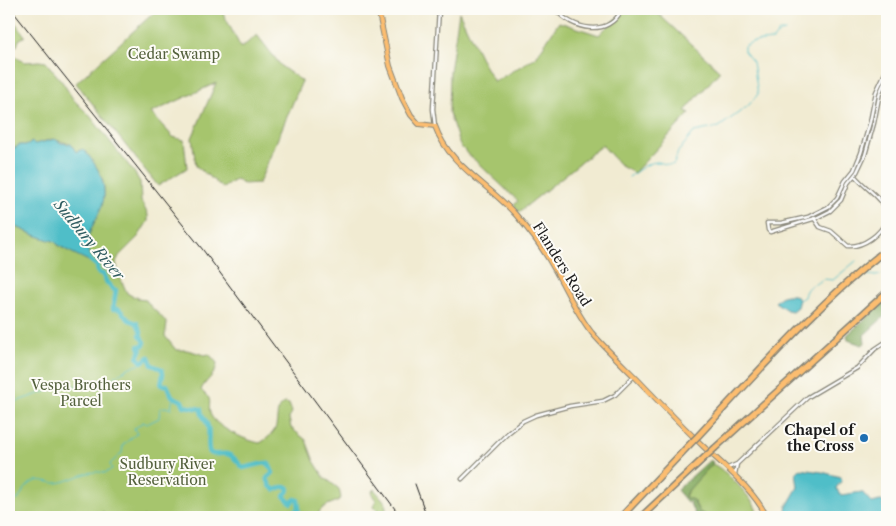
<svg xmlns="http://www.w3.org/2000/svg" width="896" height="526" font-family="'Libre Caslon Text',serif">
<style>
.green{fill:#a6c56d;stroke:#617044}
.forest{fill:#84aa60;stroke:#50633e}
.water{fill:#50bec8;stroke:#366d72}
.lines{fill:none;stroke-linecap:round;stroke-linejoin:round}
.stream{stroke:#50bec8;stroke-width:1}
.river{stroke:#50bec8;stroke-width:4.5}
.minor-casing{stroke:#868477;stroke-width:5}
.major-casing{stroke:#868477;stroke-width:6}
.highway-casing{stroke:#868477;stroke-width:8}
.minor{stroke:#fff;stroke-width:2.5}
.major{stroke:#fcbd6f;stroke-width:4}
.highway{stroke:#fcbd6f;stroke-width:5}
.rail{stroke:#1c1c1c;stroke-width:1}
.highway-bridge-casing{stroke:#868477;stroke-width:8;stroke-linecap:butt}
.highway-bridge{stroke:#fcbd6f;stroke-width:5}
.poi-dot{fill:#1f6fb2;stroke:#fdfcf7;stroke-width:2}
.labels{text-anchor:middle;stroke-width:4;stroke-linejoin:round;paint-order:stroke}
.park-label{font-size:14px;fill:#53603c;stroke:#fdfcf7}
.street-label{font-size:14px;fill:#1c1c1c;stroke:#fdfcf7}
.poi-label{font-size:14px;font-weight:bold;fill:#1c1c1c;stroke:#fdfcf7;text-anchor:end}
.water-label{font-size:15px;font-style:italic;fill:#315d61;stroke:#fdfcf7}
</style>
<rect width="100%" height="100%" fill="#fdfcf7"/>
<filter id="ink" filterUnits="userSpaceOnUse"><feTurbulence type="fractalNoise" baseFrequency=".02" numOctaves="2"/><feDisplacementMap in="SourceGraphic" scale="10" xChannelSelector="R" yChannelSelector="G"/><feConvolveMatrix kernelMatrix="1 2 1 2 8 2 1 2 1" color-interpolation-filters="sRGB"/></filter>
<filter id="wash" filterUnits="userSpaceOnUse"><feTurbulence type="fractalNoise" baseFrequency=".0096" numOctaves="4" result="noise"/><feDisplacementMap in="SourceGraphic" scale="20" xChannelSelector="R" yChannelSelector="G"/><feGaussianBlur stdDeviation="1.12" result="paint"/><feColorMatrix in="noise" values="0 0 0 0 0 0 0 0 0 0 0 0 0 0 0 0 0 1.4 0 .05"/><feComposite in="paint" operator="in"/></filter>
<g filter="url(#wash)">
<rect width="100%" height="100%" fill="#f1ebd2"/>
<path class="green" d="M158,9H221L241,48L257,35L282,67L302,81L259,183L243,184L236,179L223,188L196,166L192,138L216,83L151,113L173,137L184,140L187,168L158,186L76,83Z
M624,9H653L720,71L685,111L690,113L634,173L621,166L602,145L519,212L514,205L518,201L460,146L449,113L450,72L459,12L483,63L494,82L536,57L559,22L599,35C607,25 618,21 624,9Z
M9,14L25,36L19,40L17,46L10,44L13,55L24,62L39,61L46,62L63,83L73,99L90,116L134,172L140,182L141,201L148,215V221L138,237L119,256L116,262L119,275L127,293L132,296L138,297L137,299L146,300C152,310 161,314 167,324L165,336L176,350H187L205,355L209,354L217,363C217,375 205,380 201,390L209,398C211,403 208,408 210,413C214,427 247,441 260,443C265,440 272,435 275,429C279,419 274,409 285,403L289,404L292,412L289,418L291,428L306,440L314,461L324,477L339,489L341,498C334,505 327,502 319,512V517H104L103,511L101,517H9V217L11,219L13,225C27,232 40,238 54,241C63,252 81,254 91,263L93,261C77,238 101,219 104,196C106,178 95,164 85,151L79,150L76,152L71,144L52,139L35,144L31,142L28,145H19L16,148L9,147Z
M712,464C723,467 753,499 756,509C757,512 757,514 756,517H709L699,512L696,505L685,497C689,483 704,475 712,464Z
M374,489L385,502L387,515L391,517L384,516L365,517L366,514L371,516L374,513L379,512L374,507L376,500L373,496L372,491Z"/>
<path class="forest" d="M887,299V314L864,335L865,343L862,345L848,340L847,335Z
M710,460L713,462L712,464L686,493L685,497L693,500L699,512L709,517H696L689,501L687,502L677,490Z"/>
<path class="water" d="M55,139L61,143L71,144L76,152L83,149C95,163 105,177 104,196C102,220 76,237 93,261L92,263C82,257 61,249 54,241C40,238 27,232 13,225L11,219L9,217V147L16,148L18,145H28L32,142L35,144Z
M787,295H794L799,299L797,307L792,311L787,310L775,302L782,296Z
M800,469L822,472L841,477L842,480L836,488L841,495L862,492L872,503L880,501L887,502L882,506L887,511V517H784L787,506L798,487L796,473Z"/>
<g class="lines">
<path class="stream" d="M629,177C638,171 647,162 658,162C664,163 667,166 674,164L678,152L694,132L719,127L748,106L758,94L753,62L744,51V46L752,42L773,40L779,32L785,31
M868,275L876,276L887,273
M799,300L804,297C807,282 815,287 823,279L833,280L856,261
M9,404L65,385L97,388L130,367L139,365L141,362
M9,499L18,500C23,492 26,484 36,481C42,479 49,483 56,483C72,482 88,468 105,473L112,469L110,464L122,453L123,445L137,433L134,429L143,422L147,424L159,418L160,408L166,407L171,409L173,397"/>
<path class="river" d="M90,260L97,266L98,273L103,274L107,283L110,285L112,289L116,290L113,309H119L129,320L137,323L141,332L140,335L145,342L144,345L139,346L141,351L137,357L142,362L149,357L152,365L162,369L163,374L161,385H167L172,396L182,401L184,406L201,409C201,416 205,418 207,424C211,433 206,444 210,453C216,456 220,453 227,454C235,456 238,463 243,468L265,463L269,464L273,473L267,478L270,486L275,490L282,487H288L289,489L284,496L291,503L295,499L298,500L299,509L292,512L294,517"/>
</g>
</g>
<g filter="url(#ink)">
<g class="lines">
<g class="minor-casing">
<path id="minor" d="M555,9C572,30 609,38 622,9
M887,69L876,92L870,122L861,153L854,170L845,181L837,198L828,207L808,217L781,223H767L768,230L770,232L816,218L830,211L841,200L848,183L857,172L865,155L874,123L880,92L887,77
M435,126L433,109L439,9
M855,176C865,188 880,196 887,210
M814,218L820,227L831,231L848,246C864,247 880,234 887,220
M728,468L737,464L808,397L857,368L875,349L887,341
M735,474L737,464
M462,479L508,433L523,421L536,415L570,406L603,401L615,395L634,376"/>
</g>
<g class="major-casing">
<path id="major" d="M378,9L390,66L402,98L411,115L419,124L435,126C449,166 489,184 516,215C531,232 544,250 555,270C567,291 577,314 592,333C606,349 622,364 637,379C659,402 681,425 704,447C726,468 753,489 767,517"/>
</g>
<g class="highway-casing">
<path id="highway" d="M698,436C759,371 817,304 887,249
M715,448L887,292
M621,517L693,441
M641,517L705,457"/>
</g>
<use href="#minor" class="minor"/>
<use href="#major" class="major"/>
<use href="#highway" class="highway"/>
<path class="rail" d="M11,9L203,250L401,517
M415,484L427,517"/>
<g class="highway-bridge-casing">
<path id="highway-bridge" d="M693,441L698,436
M705,457L715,448"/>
</g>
<use href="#highway-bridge" class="highway-bridge"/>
</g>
</g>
<circle class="poi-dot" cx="864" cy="438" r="5"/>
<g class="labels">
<g class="park-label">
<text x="174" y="59">Cedar Swamp</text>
<text x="81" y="390">Vespa Brothers<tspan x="81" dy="16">Parcel</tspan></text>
<text x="167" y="469">Sudbury River<tspan x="167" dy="16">Reservation</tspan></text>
</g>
<g class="street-label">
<text transform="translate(562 264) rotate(58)" y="5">Flanders Road</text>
</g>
<g class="poi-label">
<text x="854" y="435">Chapel of<tspan x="854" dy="16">the Cross</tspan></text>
</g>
<g class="water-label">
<text transform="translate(89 240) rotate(50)" y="5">Sudbury River</text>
</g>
</g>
<rect width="896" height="526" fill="none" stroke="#fdfcf7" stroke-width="30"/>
</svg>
